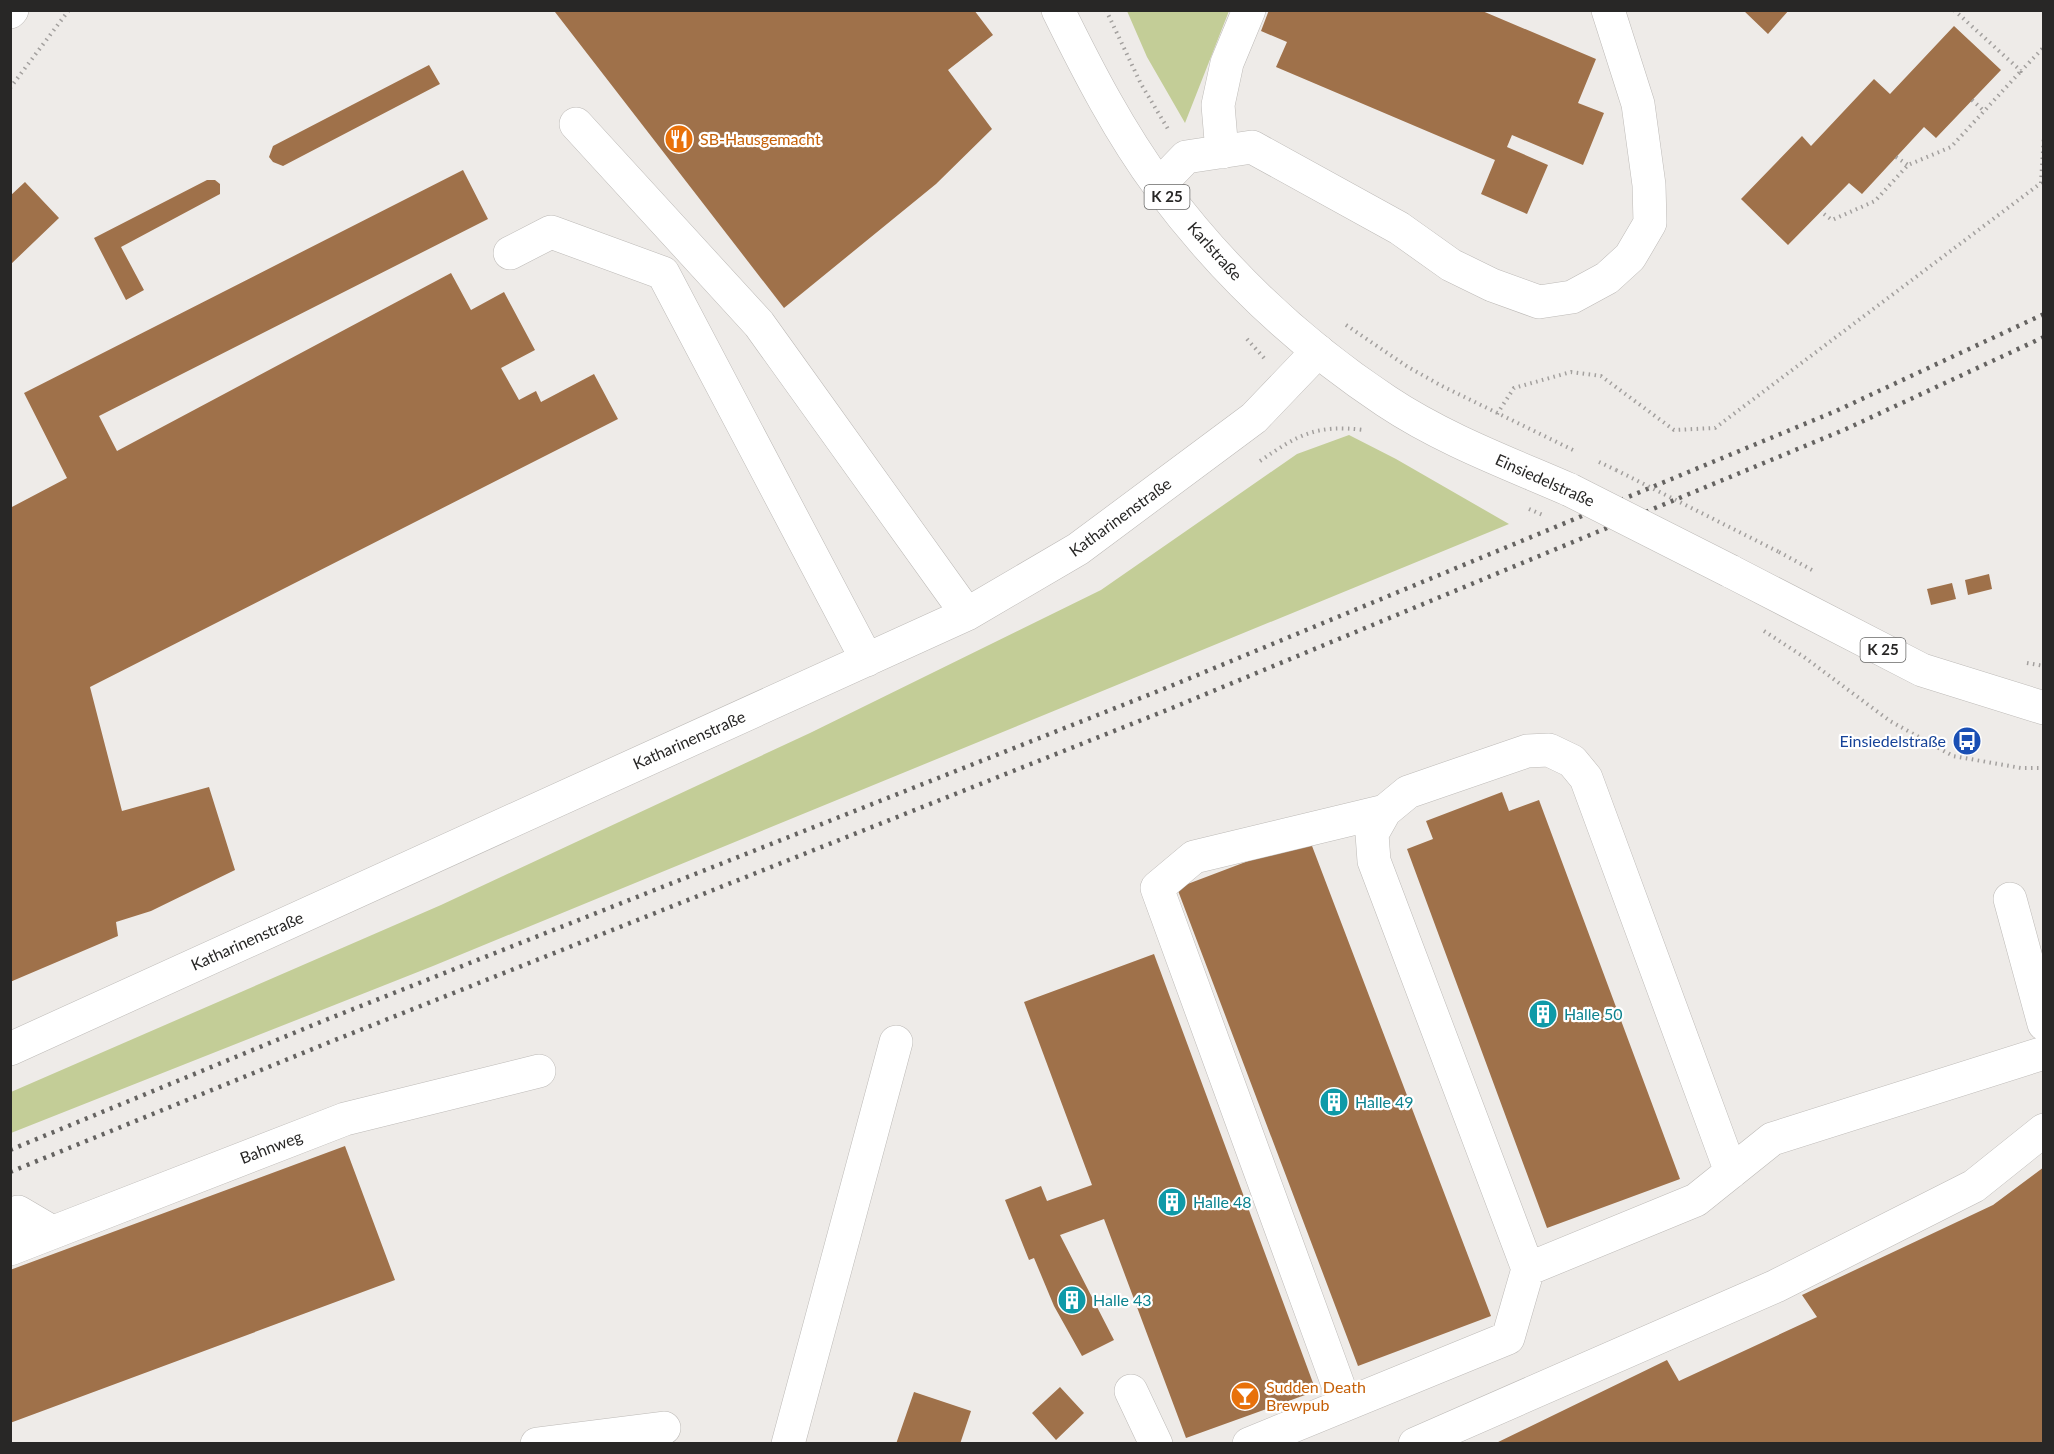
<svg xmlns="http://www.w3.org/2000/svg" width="2054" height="1454" font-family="Lato,sans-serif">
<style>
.green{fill:#c3cd97}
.building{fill:#9f714a}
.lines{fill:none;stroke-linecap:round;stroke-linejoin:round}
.minor-casing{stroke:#bdbab7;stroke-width:34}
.major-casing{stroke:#bdbab7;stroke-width:34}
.path{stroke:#a3a09e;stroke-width:4;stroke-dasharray:1.5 4.5;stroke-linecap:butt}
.minor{stroke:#fff;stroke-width:33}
.major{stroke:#fff;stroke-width:33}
.rail{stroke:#656361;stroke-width:4.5;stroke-dasharray:3 6;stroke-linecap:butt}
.major-bridge-casing{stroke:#bdbab7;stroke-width:34;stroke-linecap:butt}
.path-bridge{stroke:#a3a09e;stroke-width:4;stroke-dasharray:1.5 4.5;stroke-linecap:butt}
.major-bridge{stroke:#fff;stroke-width:33}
.labels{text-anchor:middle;stroke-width:4.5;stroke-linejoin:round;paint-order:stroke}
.shield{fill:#fff;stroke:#686867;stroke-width:1.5}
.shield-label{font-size:15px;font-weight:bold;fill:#282726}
.food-label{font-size:16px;fill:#c56008;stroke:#fff;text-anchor:start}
.street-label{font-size:16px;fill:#282726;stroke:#fff}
.transit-label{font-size:16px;fill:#164399;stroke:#fff;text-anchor:end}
.culture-label{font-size:16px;fill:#0d838f;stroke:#fff;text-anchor:start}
</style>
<rect width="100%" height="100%" fill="#eeebe8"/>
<path class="green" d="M1127,11H1229L1185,123L1147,57Z
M1349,435L1396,459L1509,524L433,966L11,1133V1092L441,905L810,733L1101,590L1297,454Z"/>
<path class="building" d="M557,10H974L993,35L948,70L992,129L936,184L784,308L555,12Z
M1269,10H1480L1596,59L1578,103L1604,113L1583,165L1512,135L1507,147L1548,165L1527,214L1481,194L1495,160L1276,67L1287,42L1261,31Z
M1743,10H1789L1768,34Z
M1954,26L2001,70L1936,138L1924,127L1862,194L1849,183L1788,245L1741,199L1802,136L1811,146L1874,79L1890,94Z
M429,65L440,84L283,166L273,162L269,157L273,146Z
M463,170L488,219L99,416L117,451L451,273L471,310L504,292L535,350L501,368L519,400L536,391L541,402L594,374L618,419L90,687L122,811L209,787L235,870L151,911L116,922L118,936L10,982V508L67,478L24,393Z
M207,180H215L220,184V194L121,247L144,290L126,300L94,238Z
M25,182L59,218L10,265V196Z
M1989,574L1992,589L1968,595L1965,580Z
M1952,583L1956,599L1931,605L1927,589Z
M1502,792L1509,811L1539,800L1680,1179L1547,1228L1407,849L1433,839L1426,821Z
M1309,838L1491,1316L1358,1366L1177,888Z
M1154,954L1316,1391L1186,1438L1104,1219L1060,1235L1114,1340L1082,1356L1054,1306L1034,1258L1029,1260L1005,1200L1041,1186L1047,1201L1092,1185L1024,1002Z
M345,1146L395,1280L10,1423V1270Z
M2044,1167V1444H1494L1667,1360L1679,1381L1817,1317L1802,1295L1993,1205Z
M1060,1387L1084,1413L1056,1440L1032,1413Z
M914,1392L971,1411L960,1444H896Z"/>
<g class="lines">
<g class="minor-casing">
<path id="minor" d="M576,124L759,324L967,614
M1222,152L1218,105L1227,63L1249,10
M1159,185L1186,157L1252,147L1399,228L1451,265L1492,285L1539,302L1572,297L1607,278L1630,257L1650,223L1649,185L1638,104L1608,10
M510,253L551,232L663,273L867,660
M2010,899L2044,1024
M10,1049L967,614L1078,549L1254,418L1318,351
M10,1215L18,1212L52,1232
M10,1249L345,1119L539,1071
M1528,1269L1374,861L1372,834L1385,811L1408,792L1527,751L1549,750L1572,761L1586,778L1731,1172
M1131,1391L1156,1444
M1345,1404L1157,888L1194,857L1385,811
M537,1444L664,1428
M788,1444L896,1042
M1249,1444L1508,1338L1528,1269L1696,1200L1772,1139L2044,1053
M1415,1444L1776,1286L1974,1186L2044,1130"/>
</g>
<g class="major-casing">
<path id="major" d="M1058,10C1088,71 1120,133 1160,187C1222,270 1300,344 1386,401C1443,439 1508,463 1570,490
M10,12L12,10
M1730,571L1922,670L2044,708"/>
</g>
<path class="path" d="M1106,10L1141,84L1168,129
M1954,10L2021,71L2044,47
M10,88L69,10
M1972,100L1984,111
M1896,157L1908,165
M1824,214L1832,220L1875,201L1908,165L1951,147L2021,71
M1346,325L1408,367L1442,386L1575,451
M1247,339L1264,358
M1497,414L1514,388L1571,372L1601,376L1674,430L1715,428L2041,183L2044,135
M1260,461C1298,435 1316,424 1364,430
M1599,462L1616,470
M1779,552L1812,570
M1764,631L1804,657L1890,721L1953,756L2021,768H2044
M2027,663L2044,666"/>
<use href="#minor" class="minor"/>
<use href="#major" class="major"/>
<path class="rail" d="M10,1150L323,1021L1166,688L1836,411L2044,314
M10,1172L330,1042L1172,708L1846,429L2044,337"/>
<g class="major-bridge-casing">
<path id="major-bridge" d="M1570,490L1730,571"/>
</g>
<path class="path-bridge" d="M1616,470L1779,552
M1529,509L1545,516"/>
<use href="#major-bridge" class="major-bridge"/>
</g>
<defs>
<g id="restaurant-disc" transform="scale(1.5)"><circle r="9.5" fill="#e8710a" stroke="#fff"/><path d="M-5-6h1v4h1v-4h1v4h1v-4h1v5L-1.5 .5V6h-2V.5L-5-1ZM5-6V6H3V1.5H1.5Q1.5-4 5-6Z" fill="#fff"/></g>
<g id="bus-disc" transform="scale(1.5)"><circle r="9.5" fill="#1a4fb4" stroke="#fff"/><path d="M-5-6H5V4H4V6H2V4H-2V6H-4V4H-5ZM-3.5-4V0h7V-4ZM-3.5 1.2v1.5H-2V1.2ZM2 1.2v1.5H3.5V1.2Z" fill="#fff"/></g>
<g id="building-disc" transform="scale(1.5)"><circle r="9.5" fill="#0f9aa8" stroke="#fff"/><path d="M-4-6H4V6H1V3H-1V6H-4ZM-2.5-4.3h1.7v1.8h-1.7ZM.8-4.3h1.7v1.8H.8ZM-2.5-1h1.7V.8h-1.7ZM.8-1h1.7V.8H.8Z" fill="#fff"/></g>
<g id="bar-disc" transform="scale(1.5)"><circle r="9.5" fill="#e8710a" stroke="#fff"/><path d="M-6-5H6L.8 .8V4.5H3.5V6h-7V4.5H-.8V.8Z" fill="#fff"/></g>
</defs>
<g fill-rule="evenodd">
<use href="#restaurant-disc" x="679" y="139"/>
<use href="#bus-disc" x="1967" y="741"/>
<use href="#building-disc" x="1543" y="1014"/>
<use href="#building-disc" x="1334" y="1102"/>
<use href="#building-disc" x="1172" y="1202"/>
<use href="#building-disc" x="1072" y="1300"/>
<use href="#bar-disc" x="1245" y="1396"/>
</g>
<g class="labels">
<g class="shield">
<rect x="1144.5" y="185" width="45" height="24" rx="4.5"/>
<rect x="1860.5" y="638" width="45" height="24" rx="4.5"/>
</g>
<g class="shield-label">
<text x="1167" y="202">K 25</text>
<text x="1883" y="655">K 25</text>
</g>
<g class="food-label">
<text x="700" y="145">SB-Hausgemacht</text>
<text x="1266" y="1393">Sudden Death<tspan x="1266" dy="18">Brewpub</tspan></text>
</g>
<g class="street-label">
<text transform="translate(1215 251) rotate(48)" y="6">Karlstraße</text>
<text transform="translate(1545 480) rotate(24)" y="6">Einsiedelstraße</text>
<text transform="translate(1120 517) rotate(-36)" y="6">Katharinenstraße</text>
<text transform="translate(689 740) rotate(-24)" y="6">Katharinenstraße</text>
<text transform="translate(247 941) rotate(-24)" y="6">Katharinenstraße</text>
<text transform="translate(271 1147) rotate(-21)" y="6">Bahnweg</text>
</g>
<g class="transit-label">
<text x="1946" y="747">Einsiedelstraße</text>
</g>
<g class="culture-label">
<text x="1564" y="1020">Halle 50</text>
<text x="1355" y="1108">Halle 49</text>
<text x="1193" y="1208">Halle 48</text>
<text x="1093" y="1306">Halle 43</text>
</g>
</g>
<rect width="2054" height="1454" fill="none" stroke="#282726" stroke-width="24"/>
</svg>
